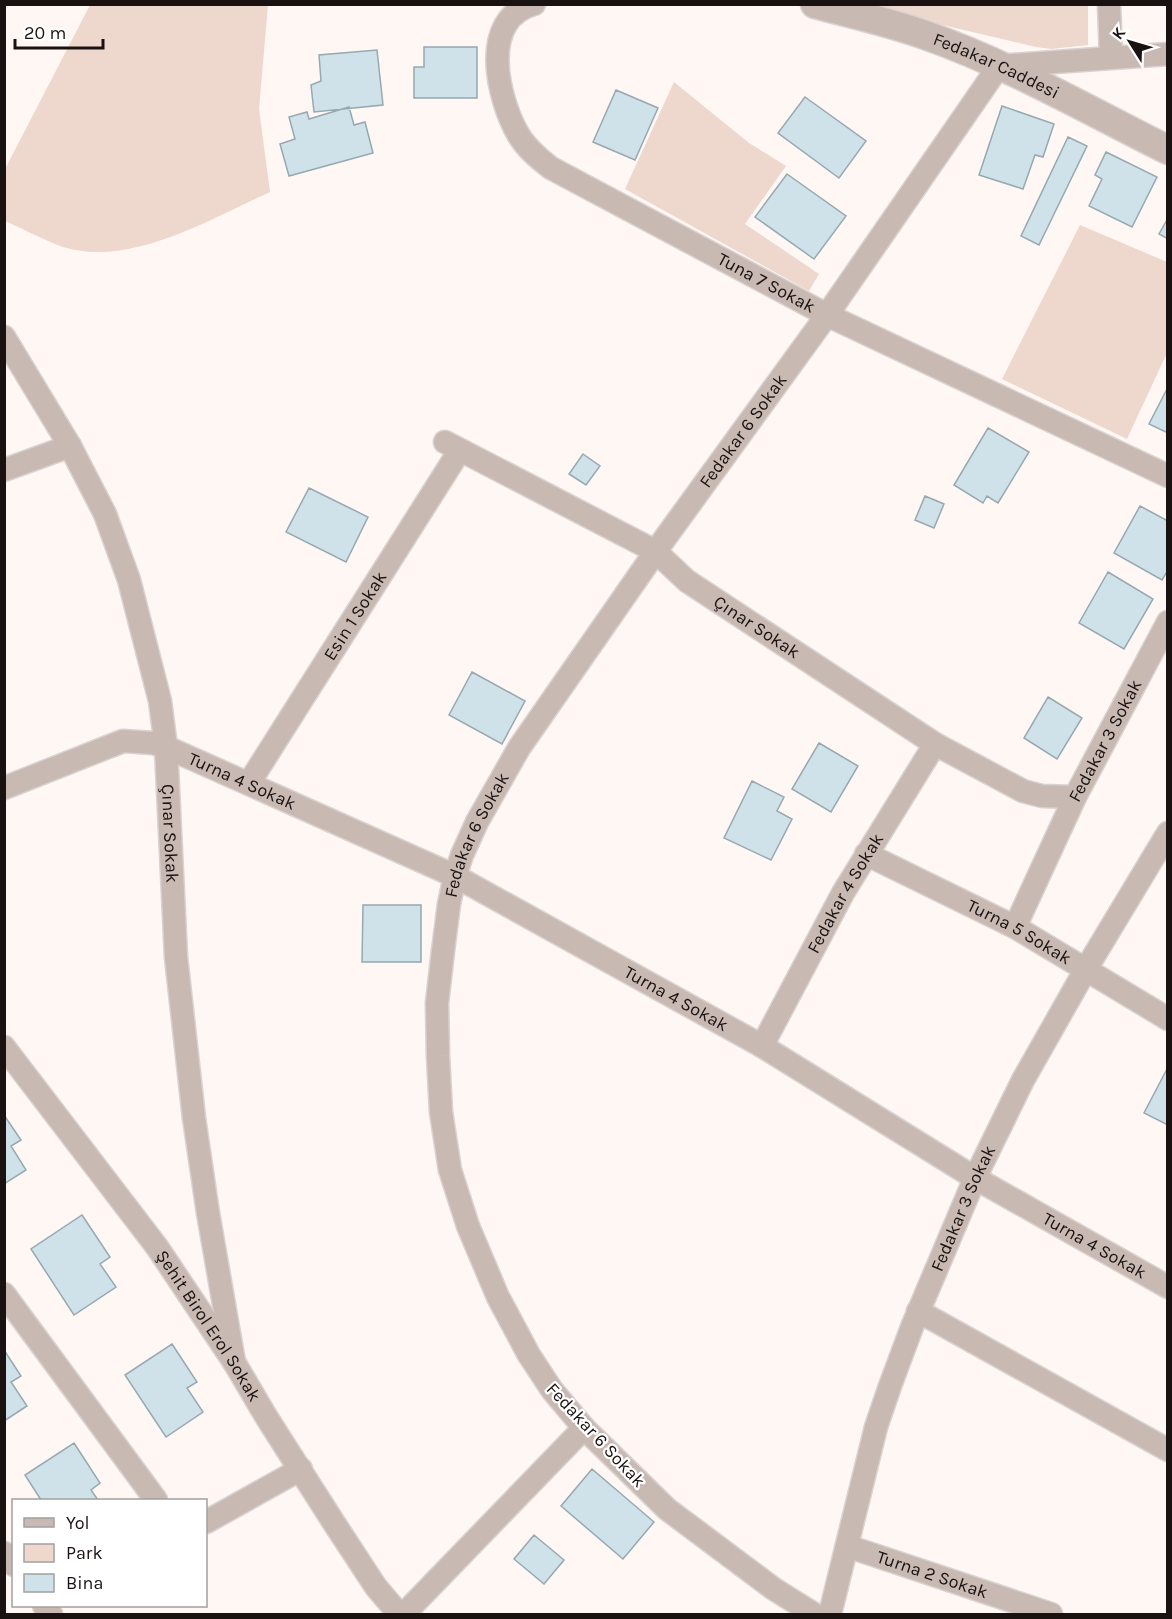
<svg xmlns="http://www.w3.org/2000/svg" width="1172" height="1619" font-family="Karla,sans-serif">
<style>
.green{fill:#eed7cd}
.building{fill:#cfe2ea;stroke:#97a8b0;stroke-width:1.5}
.lines{fill:none;stroke-linecap:round;stroke-linejoin:round}
.minor-casing{stroke:#d9d2d0;stroke-width:25}
.tertiary-casing{stroke:#d9d2d0;stroke-width:31}
.minor{stroke:#c8b9b2;stroke-width:22}
.tertiary{stroke:#c8b9b2;stroke-width:28}
.labels{text-anchor:middle;stroke-width:4.5;stroke-linejoin:round;paint-order:stroke}
.street-label{font-size:18px;fill:#191210;stroke:#fff}
</style>
<rect width="100%" height="100%" fill="#fef7f4"/>
<path class="green" d="M973,4L1088,5V45L1051,49L1036,47L858,5Z
M90,5H268L259,109L270,192C211,219 129,268 63,247C43,240 24,229 5,221V169Z
M674,82L749,143L786,166L745,224L819,274L809,291L625,189Z
M1080,225L1167,262V353L1127,439L1002,379Z"/>
<path class="building" d="M424,47H477V98H414V67H424Z
M377,50L383,105L314,112L311,85L321,81L319,55Z
M616,90L658,108L635,160L593,142Z
M805,97L866,141L839,178L778,133Z
M1002,106L1054,124L1043,157L1035,155L1023,189L979,175Z
M349,107L354,125L365,122L373,153L289,176L280,144L295,139L289,117L307,112L309,119Z
M1068,137L1087,146L1039,245L1021,236Z
M1106,152L1157,177L1132,227L1089,206L1102,179L1095,175Z
M787,174L846,216L814,259L755,217Z
M1168,218V239L1159,234Z
M1168,387V433L1149,424Z
M988,428L1029,452L998,503L987,496L983,503L954,485Z
M583,454L600,466L586,485L569,474Z
M309,488L368,517L346,562L286,532Z
M925,496L944,504L934,528L915,520Z
M1140,506L1168,521V570L1162,580L1114,553Z
M1108,572L1153,599L1124,649L1079,623Z
M472,672L525,701L502,744L449,715Z
M1048,697L1082,718L1057,759L1024,738Z
M819,743L858,766L831,812L792,789Z
M752,781L784,797L777,811L792,819L771,860L724,838Z
M363,905H421V962H362Z
M1168,1067V1125L1144,1113Z
M4,1115L21,1140L11,1146L26,1170L4,1184Z
M82,1215L110,1257L100,1264L116,1287L74,1315L31,1249Z
M172,1344L197,1382L187,1388L203,1412L166,1437L125,1375Z
M4,1350L21,1376L11,1382L27,1406L4,1421Z
M74,1443L100,1483L91,1490L98,1500H41L25,1475Z
M592,1469L654,1522L623,1559L561,1506Z
M534,1535L564,1560L544,1584L514,1559Z"/>
<g class="lines">
<g class="minor-casing">
<g id="minor">
<path id="s1" d="M534,4C478,19 498,99 518,134C526,148 538,158 551,168L827,315L1168,476"/>
<path d="M1109,4L1111,57"/>
<path id="s2" d="M4,337L70,446L105,514L129,580L160,701L166,747L176,957L194,1118L208,1213L234,1362"/>
<path id="s3" d="M445,442L655,551L687,581L935,744L1023,791L1042,796L1075,797"/>
<path d="M4,470L70,446"/>
<path id="s4" d="M249,783L460,450"/>
<path id="s5" d="M4,788L123,741L153,743L166,747L455,876L762,1046L975,1178L1168,1287"/>
<path id="s6" d="M866,854L1015,927L1168,1019"/>
<path id="s7" d="M1015,927L1075,797L1168,622"/>
<path id="s8" d="M762,1046L843,893L935,744"/>
<path id="s9" d="M4,1047L157,1247L234,1362L267,1418L334,1523L376,1587L399,1614"/>
<path d="M4,1294L156,1500"/>
<path d="M918,1311L1168,1450"/>
<path d="M206,1522L301,1469"/>
<path id="s10" d="M847,1546L1051,1614"/>
<path d="M4,1553L14,1565"/>
<path d="M44,1606L51,1614"/>
<path d="M404,1614L584,1428"/>
<path id="s11" d="M814,1614L774,1589L667,1509L584,1428L552,1390L529,1355L498,1297L468,1226L450,1170L441,1112L438,1056L437,1003L443,951L449,904L455,876L462,855L477,822L519,748L663,541L827,315L999,66L1168,54"/>
<path id="s12" d="M830,1614L876,1427L890,1386L912,1327L975,1178L1023,1080L1086,969L1168,833"/>
</g>
</g>
<g class="tertiary-casing">
<g id="tertiary">
<path id="s13" d="M815,4C852,14 889,22 925,35C1008,64 1088,110 1168,150"/>
</g>
</g>
<use href="#minor" class="minor"/>
<use href="#tertiary" class="tertiary"/>
</g>
<g class="labels">
<g class="street-label">
<text dy="6" stroke="none"><textPath href="#s13" startOffset="192">Fedakar Caddesi</textPath></text>
<text dy="6" stroke="none"><textPath href="#s1" startOffset="442">Tuna 7 Sokak</textPath></text>
<text dy="6" stroke="none"><textPath href="#s11" startOffset="1418">Fedakar 6 Sokak</textPath></text>
<text dy="6" stroke="none"><textPath href="#s4" startOffset="198">Esin 1 Sokak</textPath></text>
<text dy="6" stroke="none"><textPath href="#s3" startOffset="364">Çınar Sokak</textPath></text>
<text dy="6" stroke="none"><textPath href="#s7" startOffset="207">Fedakar 3 Sokak</textPath></text>
<text dy="6" stroke="none"><textPath href="#s5" startOffset="255">Turna 4 Sokak</textPath></text>
<text dy="6" stroke="none"><textPath href="#s2" startOffset="532">Çınar Sokak</textPath></text>
<text dy="6" stroke="none"><textPath href="#s11" startOffset="932">Fedakar 6 Sokak</textPath></text>
<text dy="6" stroke="none"><textPath href="#s8" startOffset="174">Fedakar 4 Sokak</textPath></text>
<text dy="6" stroke="none"><textPath href="#s6" startOffset="172">Turna 5 Sokak</textPath></text>
<text dy="6" stroke="none"><textPath href="#s5" startOffset="741">Turna 4 Sokak</textPath></text>
<text dy="6" stroke="none"><textPath href="#s12" startOffset="428">Fedakar 3 Sokak</textPath></text>
<text dy="6" stroke="none"><textPath href="#s5" startOffset="1227">Turna 4 Sokak</textPath></text>
<text dy="6" stroke="none"><textPath href="#s9" startOffset="346">Şehit Birol Erol Sokak</textPath></text>
<text transform="translate(596 1435) rotate(47)" y="6">Fedakar 6 Sokak</text>
<text dy="6" stroke="none"><textPath href="#s10" startOffset="90">Turna 2 Sokak</textPath></text>
</g>
</g>
<rect width="1172" height="1619" fill="none" stroke="#191210" stroke-width="12"/>
<rect x="12" y="1499" width="195" height="108" fill="#ffffff" stroke="#a3a09f" stroke-width="1.5"/>
<rect x="24" y="1518" width="30" height="9" fill="#c8b9b2" stroke="#a3a09f" stroke-width="1.5"/>
<text x="66" y="1529" font-size="18" fill="#191210">Yol</text>
<rect x="24" y="1544" width="30" height="18" fill="#eed7cd" stroke="#a3a09f" stroke-width="1.5"/>
<text x="66" y="1559" font-size="18" fill="#191210">Park</text>
<rect x="24" y="1574" width="30" height="18" fill="#cfe2ea" stroke="#a3a09f" stroke-width="1.5"/>
<text x="66" y="1589" font-size="18" fill="#191210">Bina</text>
<g transform="translate(1130 42) rotate(307)" stroke="#ffffff" stroke-width="4.5" paint-order="stroke">
<path d="M0-4.5L10 22L0 15L-10 22Z" fill="#191210"/>
<text y="-9" font-size="16" font-weight="bold" text-anchor="middle" fill="#191210">K</text>
</g>
<path d="M15 39v9h88v-9" fill="none" stroke="#191210" stroke-width="3"/>
<text x="24" y="39" font-size="18" fill="#191210" stroke="#ffffff" stroke-width="4.5" paint-order="stroke">20 m</text>
</svg>
